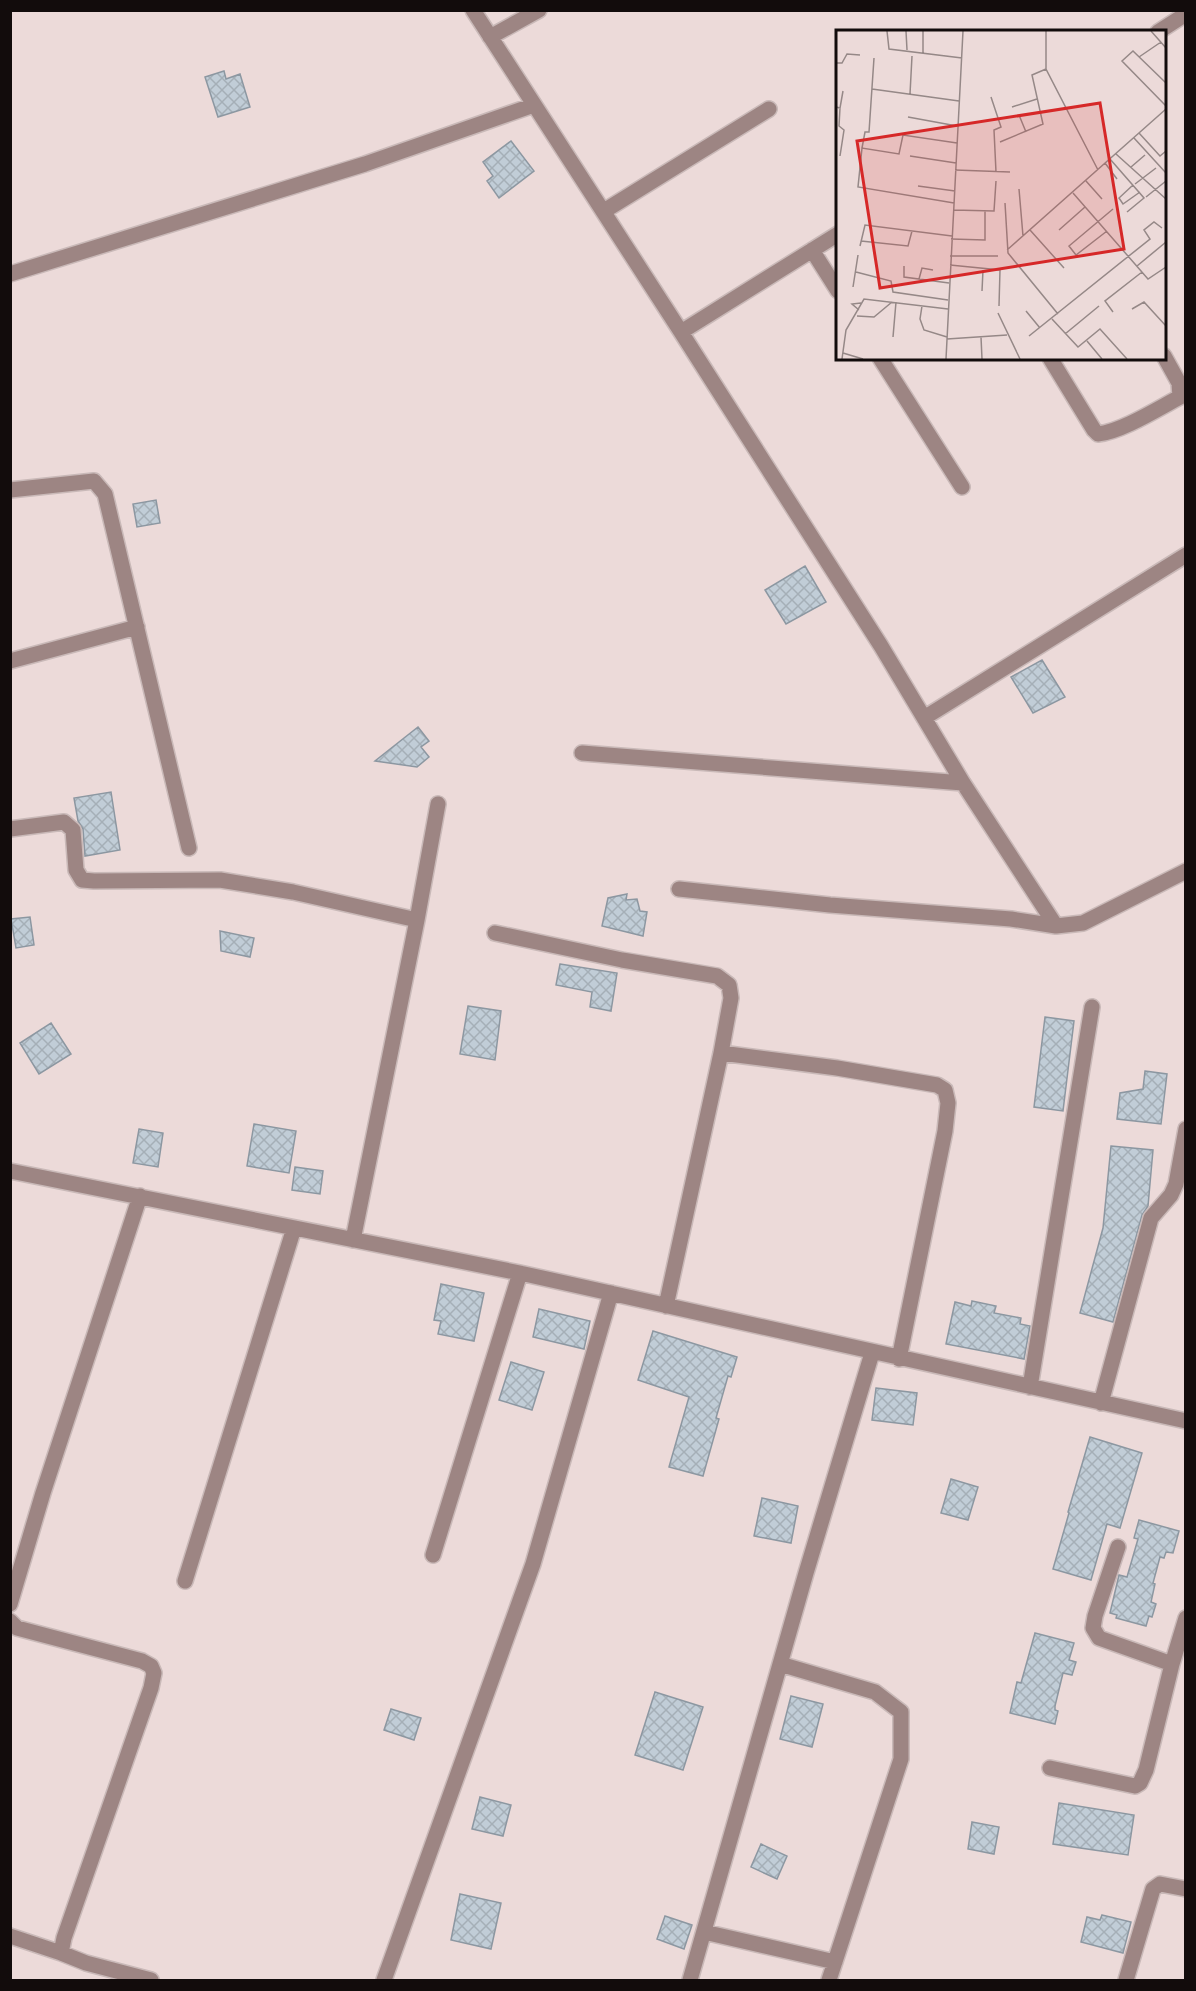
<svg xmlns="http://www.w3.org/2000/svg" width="1196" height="1991" font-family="'Fira Sans Condensed',sans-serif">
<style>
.building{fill:url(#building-cross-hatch);stroke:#8c97a1;stroke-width:1.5}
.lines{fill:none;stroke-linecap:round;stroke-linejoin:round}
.minor-casing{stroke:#c9b9b8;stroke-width:18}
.minor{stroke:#9d8583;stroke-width:15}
.inset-road{fill:none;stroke:#958887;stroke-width:1.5}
.view{fill:#d62828;fill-opacity:0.15;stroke:#d62828;stroke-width:3}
.inset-edge{fill:none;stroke:#120c0c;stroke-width:3}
</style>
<defs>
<pattern id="building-cross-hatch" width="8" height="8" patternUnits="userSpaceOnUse" patternTransform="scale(1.5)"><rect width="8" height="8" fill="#c1cdd7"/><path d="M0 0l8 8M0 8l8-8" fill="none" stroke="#a5afb7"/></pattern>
</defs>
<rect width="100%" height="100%" fill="#ecdad9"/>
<path class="building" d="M224,71L226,79L240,74L250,107L218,117L205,77Z
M511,141L534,171L499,198L487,181L493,176L483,162Z
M156,500L160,523L137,527L133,504Z
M805,566L826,602L786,624L765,590Z
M1042,660L1065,697L1033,713L1011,677Z
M418,727L429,741L421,747L429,757L417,767L375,761Z
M111,792L120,850L85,856L83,829L78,821L74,798Z
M627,894L626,900L637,899L640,911L647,912L643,936L602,926L608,898Z
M30,917L34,945L16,948L11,919Z
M220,931L254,938L250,957L221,951Z
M560,964L617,973L611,1011L590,1007L592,992L556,985Z
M468,1006L501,1011L495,1060L460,1054Z
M1045,1017L1074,1021L1063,1111L1034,1107Z
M51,1023L71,1054L39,1074L20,1043Z
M1145,1071L1167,1074L1161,1124L1117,1119L1120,1093L1143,1089Z
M254,1124L296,1131L289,1173L247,1166Z
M139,1129L163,1133L158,1167L133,1163Z
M1111,1146L1153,1150L1148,1206L1142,1215L1113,1322L1080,1313L1103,1228Z
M295,1167L323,1171L320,1194L292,1190Z
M441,1284L484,1293L474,1341L438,1334L441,1321L434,1320Z
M972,1301L996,1306L994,1313L1021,1318L1020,1324L1030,1326L1024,1359L946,1344L955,1302L971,1306Z
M539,1309L590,1321L584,1349L533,1337Z
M653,1331L737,1357L731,1377L728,1376L716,1418L719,1419L703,1476L669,1467L689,1397L638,1380Z
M511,1362L544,1372L532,1410L499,1400Z
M876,1388L917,1393L913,1425L872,1420Z
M1090,1437L1142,1453L1120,1528L1107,1524L1091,1580L1053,1569L1069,1513L1068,1512Z
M951,1479L978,1487L968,1520L941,1513Z
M762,1498L798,1506L791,1543L754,1536Z
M1139,1520L1179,1531L1173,1553L1166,1552L1164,1558L1160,1557L1153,1583L1155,1584L1151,1602L1156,1604L1152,1617L1149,1616L1146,1626L1116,1618L1117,1615L1110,1613L1119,1575L1127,1577L1138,1539L1134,1538Z
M1035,1633L1074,1643L1069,1660L1076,1662L1072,1675L1063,1673L1055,1706V1710L1058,1711L1055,1724L1010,1713L1017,1682L1021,1683Z
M655,1692L703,1707L683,1770L635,1755Z
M791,1696L823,1704L812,1747L780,1739Z
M391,1709L421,1718L414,1740L384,1730Z
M480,1797L511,1805L503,1836L472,1829Z
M1059,1803L1134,1815L1128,1855L1053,1844Z
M972,1822L999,1827L994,1854L968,1849Z
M761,1844L787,1856L777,1879L751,1867Z
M460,1894L501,1903L491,1949L451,1940Z
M1102,1915L1131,1922L1123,1953L1081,1942L1087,1917L1100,1920Z
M665,1916L692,1925L684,1949L657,1939Z"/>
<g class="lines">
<g class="minor-casing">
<path id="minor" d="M473,10L681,332L881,646L963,783L1056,926
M1158,32L1186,14
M490,37L539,10
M604,211L769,109
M812,250L838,291
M10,274L365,164L534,105
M681,332L838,234
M880,358L962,487
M1050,358L1094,430L1098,434C1121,432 1159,408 1180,397L1179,383L1164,356
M10,490L94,481L105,494L189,848
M10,661L137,627
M924,718L1186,555
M582,753L963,783
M10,829L64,822L73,830L76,870L82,880L94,881L220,880L293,892L417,920
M679,889L830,905L1011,919L1056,926L1083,923L1186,871
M495,933L622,960L717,976L729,985L731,998L721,1053L666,1306
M721,1053L837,1068L937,1085L945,1090L948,1103L945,1131L899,1359
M10,1171L520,1273L1186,1421
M353,1240L417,920L438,804
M1030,1387L1092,1007
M1101,1403L1151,1218L1171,1195L1176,1184L1186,1129
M1118,1547L1095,1616L1093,1628L1099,1638L1172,1664
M433,1555L520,1273
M185,1581L294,1228
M10,1604L43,1493L140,1196
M10,1621L17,1628L142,1661L151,1666L154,1673L151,1688L64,1938L61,1953L86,1963L151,1980
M780,1664L875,1692L901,1712V1759L829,1980
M1050,1768L1135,1786L1140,1783L1146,1770L1172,1664L1186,1618
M704,1932L835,1962
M10,1936L61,1953
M384,1980L533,1564L611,1293
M690,1980L806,1573L872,1353
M1126,1980L1153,1889L1160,1884L1186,1889"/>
</g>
<use href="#minor" class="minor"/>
</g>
<g transform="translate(836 30)">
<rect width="330" height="330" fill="#ecdad9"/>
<path class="inset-road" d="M51,1L53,19L126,28M70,1L71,20M87,1V23M210,1V39L262,140M315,1L330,18M303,27L325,12M0,33H6L11,24L24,25M36,59L123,71M74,64L76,26M155,67L165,97L158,100L160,142M330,76L286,31L297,21L330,53M0,77L4,78L7,61M176,77L201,69M183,85L190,102M72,87L121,96M303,103L324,126L330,121M298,108L330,143M164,112L207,94L196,45L210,39M26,118L29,102H33L38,28M280,124L330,169M4,126L8,100L3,96L4,78M74,126L120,133M274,129L308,168L291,182M269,133L281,149M295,137L309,125M119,140L174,142M250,151L266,169M299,154L320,138M297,155L283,168L287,174L304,162M82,156L119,161M183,159L187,206M237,163L312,249L330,237M310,167L330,151M118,173L22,157L26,118L63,124L67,105L121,113M169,173L172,223L222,284M117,180L158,181L160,151M194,200L228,238M223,200L249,177M271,201L240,225L233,216L277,179M115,209L149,210V181M25,211L72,216L76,201M24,216L29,195L116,206M171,220L330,79M114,226H162M114,235L164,240L163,276M68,236V247L113,253M301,236L330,212M20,242L55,251L57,262L112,270M83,249L86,238L97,240M17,257L22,225M146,261L147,240M86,276L84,289L88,300L111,307M296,279L308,272L330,296M23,280L16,274L25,273M190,281L204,298M277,282L269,271L306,242M162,283L184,329M21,286L38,287L56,272M216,289L242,317L264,299L291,329M229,304L263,276M193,306L314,209L308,200L318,192L326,198M57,307L60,272M145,307L146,329M111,309L171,305M251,311L266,329M7,323L27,329M6,329L10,300L28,269L112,279M110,329L127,1"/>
<path class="view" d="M264,73L288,219L44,258L21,111Z"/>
<rect width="330" height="330" class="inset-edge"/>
</g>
<rect width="1196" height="1991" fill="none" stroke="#120c0c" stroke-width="24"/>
</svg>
